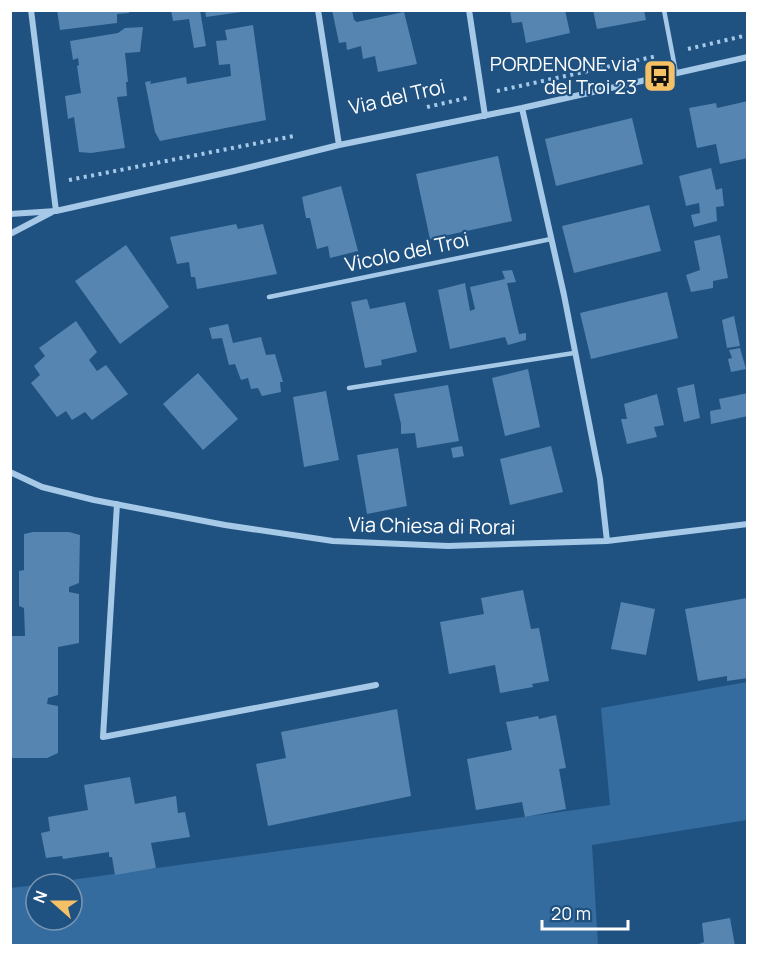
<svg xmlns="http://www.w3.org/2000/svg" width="758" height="956" font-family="Manrope,sans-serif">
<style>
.green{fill:#346c9f}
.building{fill:#5585b0}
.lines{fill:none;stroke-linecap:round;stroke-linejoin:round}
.path{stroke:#a6c9e8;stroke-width:4;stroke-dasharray:3 4.5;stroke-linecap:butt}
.lane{stroke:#a6c9e8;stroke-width:4.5}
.street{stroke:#a6c9e8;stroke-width:6}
.labels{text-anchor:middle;stroke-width:4.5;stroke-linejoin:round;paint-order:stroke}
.poi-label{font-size:20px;fill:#fff;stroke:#205281;text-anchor:end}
.street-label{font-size:20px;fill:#fff;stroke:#205281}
</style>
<rect width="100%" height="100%" fill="#205281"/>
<path class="green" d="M747,682V820L592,845L598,945H11L10,888L36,885V920H72V884H42L610,805L601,708Z"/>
<path class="building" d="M57,10H129V13L117,14V23L60,30Z
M171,10H200L206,46L194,48L189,19L173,21Z
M205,10H241V12L206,17Z
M332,10H352L354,20L357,22L404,12L417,64L378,72L375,56L363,59L361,46L347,50L346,42L339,43Z
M510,10H565L570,33L526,43L522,22L512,23Z
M593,10H644L646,20L597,29Z
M253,25L266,120L160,141L155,132L145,82L151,81L150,84L186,77L187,84L231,76L230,64L219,65L216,41L227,40L225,30Z
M143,27L140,52L125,53L128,82H126L127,96L117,97L125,148L91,153L79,152L74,117L68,119L65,96L81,93L77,66L79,65L78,58L73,60L70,41L118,33L125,28Z
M748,101V158L720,164L716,144L697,148L689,108L716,103L717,108Z
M632,118L643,164L556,186L545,139Z
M498,156L512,221L430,239L416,174Z
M711,168L716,190L722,188L724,206L716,207L717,221L694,227L691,215L700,213L699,203L686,206L679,176Z
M341,186L358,251L330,258L328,246L317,249L310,218H306L302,197Z
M649,205L661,251L574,273L562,226Z
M236,224L238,229L263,224L277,274L197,289L195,277H191L189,262L177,264L170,237Z
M720,235L728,278L713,281V288L691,292L686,275L700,270L694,241Z
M126,245L169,307L120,344L75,281Z
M512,270L516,282L507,283L519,334L526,333V340L508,345L505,337L450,349L438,290L465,283L470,311L475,309L470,287L505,279L502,271Z
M667,292L678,338L591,359L580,313Z
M367,299L370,309L405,302L417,352L381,360L382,365L365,368L351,302Z
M734,316L740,346L727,348L722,320Z
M76,321L97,352L89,360L97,371L106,365L128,394L92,420L85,412L72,420L66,411L57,417L31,383L40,375L34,366L45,356L39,348Z
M228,324L233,343L261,337L266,355L275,354L283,382H280L281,392L262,396L258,388L251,389L248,378L241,380L235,364L229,365L222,338L212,339L209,328Z
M740,348L746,369L731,372L728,359L732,358L729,350Z
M528,369L540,427L505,436L492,378Z
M198,373L238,419L203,450L163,404Z
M694,384L700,418L684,422L677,388Z
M448,385L459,441L417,448L415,433L401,434V424L394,394Z
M326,391L339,460L304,467L293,397Z
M748,393V416L711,424L710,411L721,409L719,399Z
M657,394L664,425L654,427L657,437L627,444L621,419H627L624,404Z
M462,446L464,456L453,458L451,448Z
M551,446L563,492L510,505L500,459Z
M398,448L407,506L367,514L357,455Z
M33,532H69L80,535L79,583L69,587V592L79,594V643L58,647V695L48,698L47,704L58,706V753L47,758H13L10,757V636H25L24,608L19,606V571L24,570V534Z
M523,590L531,629L539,628L549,681L532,684L533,687L500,693L495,665L449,674L440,622L484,614L481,598Z
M747,598L748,678L727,681V676L698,681L685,609Z
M621,602L655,609L646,655L611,649Z
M397,709L411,796L268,826L256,764L286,758L281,732Z
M556,715L566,768L559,769L566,809L525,817L522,802L476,810L467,759L512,750L506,722L538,716L539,719Z
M130,777L135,804L176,796L178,813L185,812L190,837L151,843L156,868L115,875L112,857H109V852L63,859L62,856L46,858L41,833L50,831L48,817L88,810L84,785Z
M730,918L735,946H693L704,942L702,923Z"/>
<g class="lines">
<path class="path" d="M688,49L748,35
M497,91L657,56
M427,107L467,98
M69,180L294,136"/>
<path class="lane" d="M664,10L676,73
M269,297L551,239
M349,388L574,353"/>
<path class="street" d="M31,10L56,211
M318,10L339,145
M469,10L485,116
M522,108L564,295L600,479L607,541
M10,214L56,211L234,171L339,145L522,108L748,57
M10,234L52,212
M10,472L42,487L94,500L225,525L333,541L448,546L607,541L748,524
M117,504L103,737L376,685"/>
</g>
<defs>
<g id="bus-square" transform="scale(1.725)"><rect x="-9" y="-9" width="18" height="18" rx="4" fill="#f5c167" stroke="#205281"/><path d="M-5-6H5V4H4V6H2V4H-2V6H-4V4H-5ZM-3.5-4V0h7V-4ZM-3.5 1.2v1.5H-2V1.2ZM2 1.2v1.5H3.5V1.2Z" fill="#111"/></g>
</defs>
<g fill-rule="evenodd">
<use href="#bus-square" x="660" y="76"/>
</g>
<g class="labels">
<g class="poi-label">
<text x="637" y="71">PORDENONE via<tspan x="637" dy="23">del Troi 23</tspan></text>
</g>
<g class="street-label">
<text transform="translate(397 97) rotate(-13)" y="7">Via del Troi</text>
<text transform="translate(407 252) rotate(-12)" y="7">Vicolo del Troi</text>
<text transform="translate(432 526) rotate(1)" y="7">Via Chiesa di Rorai</text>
</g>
</g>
<rect width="758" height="956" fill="none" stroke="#ffffff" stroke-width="24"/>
<g transform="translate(54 902) rotate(291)"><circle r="28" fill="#205281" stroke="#7997b3" stroke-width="1.5"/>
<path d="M0-4.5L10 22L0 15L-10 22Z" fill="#f5c167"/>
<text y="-9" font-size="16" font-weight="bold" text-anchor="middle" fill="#ffffff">N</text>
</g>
<path d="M542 920v9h86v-9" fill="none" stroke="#ffffff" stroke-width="3"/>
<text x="551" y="920" font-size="18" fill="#ffffff" stroke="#205281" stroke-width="4.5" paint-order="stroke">20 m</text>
</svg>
